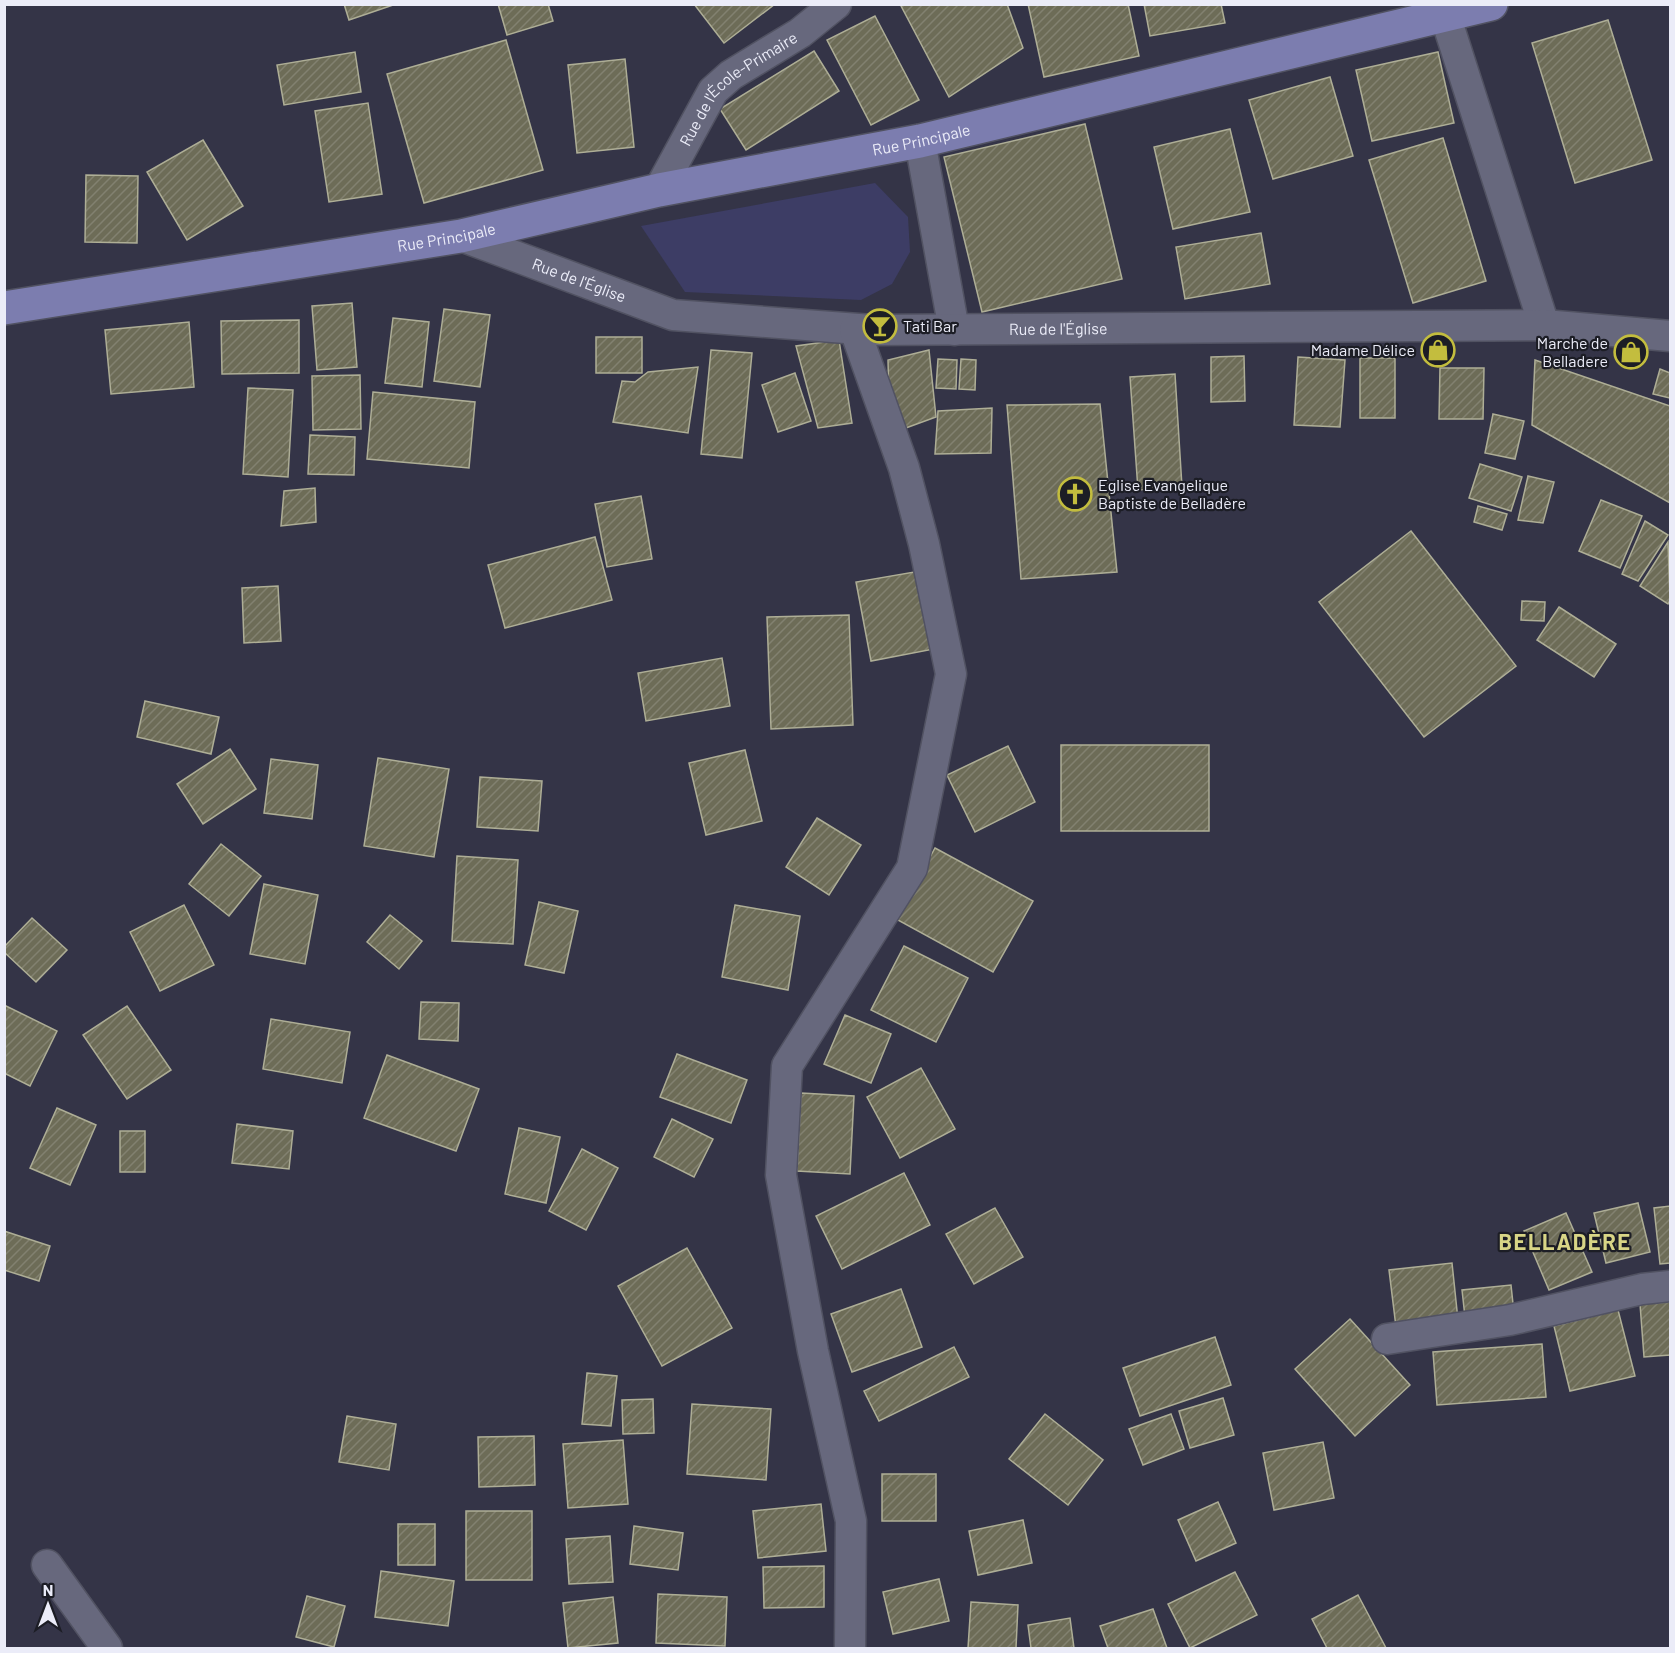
<svg xmlns="http://www.w3.org/2000/svg" width="1675" height="1653" viewBox="0 0 1675 1653" font-family="Barlow,sans-serif">
  <style>
    .green { fill: #3d3d65 }
    .building { fill: url(#building-hatch); stroke: #aeae96; stroke-width: 1.5 }
    .lines { fill: none; stroke-linecap: round; stroke-linejoin: round }
    .street-casing { stroke: #515262; stroke-width: 33 }
    .primary-casing { stroke: #515262; stroke-width: 36 }
    .street { stroke: #67687d; stroke-width: 30 }
    .primary { stroke: #7c7daf; stroke-width: 33 }
    .labels { text-anchor: middle; stroke-width: 4.5; stroke-linejoin: round; paint-order: stroke }
    .street-label { font-size: 16px; fill: #ebecf8; stroke: #1c1d25 }
    .poi-label { font-size: 16px; fill: #ebecf8; stroke: #1c1d25; text-anchor: start }
    .district-label { font-size: 22px; font-weight: bold; letter-spacing: 1.5px; fill: #d8d586; stroke: #1c1d25 }
  </style>
  <defs>
    <pattern id="building-hatch" width="6" height="6" patternUnits="userSpaceOnUse" patternTransform="scale(1.5)"><rect width="6" height="6" fill="#6d6c57"/><path d="M-1 1l2-2M0 6l6-6M5 7l2-2" fill="none" stroke="#828170"/></pattern>
  </defs>
  <rect width="100%" height="100%" fill="#343447"/>
  <path class="green" d="M875 183 908 217 910 252 892 284 861 300 685 292 641 226Z"/>
  <g class="building">
    <path d="M344 4H396L349 20Z"/>
    <path d="M498 4H548L553 21 507 35Z"/>
    <path d="M694 4H775L724 43Z"/>
    <path d="M900 4H1007L1023 48 949 97Z"/>
    <path d="M1028 4H1128L1139 56 1044 77Z"/>
    <path d="M1144 4H1221L1225 23 1150 36Z"/>
    <path d="M875 16 919 100 871 125 827 40Z"/>
    <path d="M1608 20 1652 160 1575 183 1532 43Z"/>
    <path d="M506 40 543 170 424 203 387 74Z"/>
    <path d="M814 51 839 91 746 150 720 109Z"/>
    <path d="M355 52 361 92 284 105 277 65Z"/>
    <path d="M1438 52 1454 123 1372 141 1356 70Z"/>
    <path d="M625 59 634 147 577 153 568 65Z"/>
    <path d="M1330 77 1353 156 1273 179 1249 100Z"/>
    <path d="M368 103 382 194 329 202 315 111Z"/>
    <path d="M1085 124 1122 279 982 312 944 157Z"/>
    <path d="M1230 129 1250 212 1173 229 1154 147Z"/>
    <path d="M1443 138 1486 281 1413 303 1369 160Z"/>
    <path d="M203 140 243 206 187 240 147 172Z"/>
    <path d="M86 175 138 176 137 243 85 242Z"/>
    <path d="M1261 233 1270 284 1185 299 1176 247Z"/>
    <path d="M352 303 357 367 317 370 312 306Z"/>
    <path d="M444 309 490 315 480 387 434 381Z"/>
    <path d="M393 318 429 322 422 387 385 383Z"/>
    <path d="M299 320V373L222 374 221 321Z"/>
    <path d="M189 322 194 387 111 394 105 330Z"/>
    <rect x="596" y="337" width="46" height="36"/>
    <path d="M839 340 852 423 818 428 796 346Z"/>
    <path d="M711 350 752 353 742 458 701 454Z"/>
    <path d="M929 350 936 417 903 429 889 402 888 360Z"/>
    <path d="M1244 356 1245 401 1211 402V357Z"/>
    <path d="M1298 357 1345 360 1340 427 1294 425Z"/>
    <rect x="1360" y="358" width="35" height="60"/>
    <path d="M938 359 957 360 956 389 936 388Z"/>
    <path d="M961 359 976 360 975 390 959 389Z"/>
    <path d="M1535 360 1670 406V503L1532 425Z"/>
    <path d="M698 367 688 433 613 422 622 381 635 382 648 372Z"/>
    <path d="M1440 368H1484L1483 419H1439Z"/>
    <path d="M1660 369 1670 373V398L1653 394Z"/>
    <path d="M795 373 811 421 778 432 762 385Z"/>
    <path d="M1175 374 1182 487 1138 490 1130 377Z"/>
    <path d="M360 375 361 429 313 430 312 376Z"/>
    <path d="M248 388 293 390 288 477 243 474Z"/>
    <path d="M373 392 475 402 469 468 367 459Z"/>
    <path d="M1100 404 1117 572 1021 579 1007 405Z"/>
    <path d="M992 408 991 453 935 454 938 411Z"/>
    <path d="M1493 414 1524 421 1515 459 1485 453Z"/>
    <path d="M310 435 355 437 354 475 308 474Z"/>
    <path d="M1480 464 1522 477 1511 511 1469 498Z"/>
    <path d="M1528 476 1554 482 1543 523 1518 520Z"/>
    <path d="M315 488 316 522 281 526 284 491Z"/>
    <path d="M641 496 652 559 607 567 595 504Z"/>
    <path d="M1601 500 1642 516 1620 568 1579 551Z"/>
    <path d="M1478 506 1507 514 1502 530 1474 522Z"/>
    <path d="M1645 521 1668 535 1638 581 1622 574Z"/>
    <path d="M1411 531 1516 666 1424 737 1319 602Z"/>
    <path d="M595 537 612 600 505 628 488 565Z"/>
    <path d="M1668 542 1670 600 1668 604 1640 586Z"/>
    <path d="M920 571 934 649 871 661 856 582Z"/>
    <path d="M278 586 281 641 244 643 242 588Z"/>
    <path d="M1522 601 1545 602 1544 621 1521 620Z"/>
    <path d="M1559 607 1616 644 1594 677 1537 640Z"/>
    <path d="M849 615 853 725 771 729 767 617Z"/>
    <path d="M722 658 730 706 646 721 638 673Z"/>
    <path d="M145 701 219 717 211 754 137 737Z"/>
    <rect x="1061" y="745" width="148" height="86"/>
    <path d="M1008 746 1035 802 975 832 947 775Z"/>
    <path d="M230 749 256 789 203 824 177 784Z"/>
    <path d="M745 750 762 821 706 835 689 763Z"/>
    <path d="M378 758 449 769 434 857 364 846Z"/>
    <path d="M271 759 318 765 312 819 264 813Z"/>
    <path d="M480 777 542 781 538 831 477 827Z"/>
    <path d="M817 818 861 845 829 895 786 867Z"/>
    <path d="M221 844 261 876 229 916 189 884Z"/>
    <path d="M935 848 1033 901 993 972 896 919Z"/>
    <path d="M457 856 518 860 513 944 452 941Z"/>
    <path d="M264 884 318 895 305 964 250 954Z"/>
    <path d="M539 902 578 911 564 973 525 965Z"/>
    <path d="M184 905 214 965 160 991 130 932Z"/>
    <path d="M735 905 800 916 788 990 722 977Z"/>
    <path d="M390 915 422 941 399 969 367 942Z"/>
    <path d="M32 918 67 950 36 982 4 952V947Z"/>
    <path d="M904 946 968 978 936 1042 871 1010Z"/>
    <path d="M421 1002 459 1003 458 1041 419 1039Z"/>
    <path d="M4 1005 57 1031 30 1086 4 1073Z"/>
    <path d="M127 1006 171 1070 127 1099 83 1035Z"/>
    <path d="M845 1015 891 1034 871 1083 824 1064Z"/>
    <path d="M271 1019 350 1032 342 1083 263 1069Z"/>
    <path d="M677 1054 747 1080 731 1123 660 1097Z"/>
    <path d="M387 1055 479 1089 456 1151 364 1118Z"/>
    <path d="M921 1068 955 1129 900 1158 867 1097Z"/>
    <path d="M801 1093 854 1096 850 1174 797 1171Z"/>
    <path d="M57 1108 96 1125 70 1185 30 1168Z"/>
    <path d="M672 1119 713 1139 694 1177 654 1157Z"/>
    <path d="M237 1124 293 1131 289 1169 232 1163Z"/>
    <path d="M519 1128 560 1137 546 1203 505 1194Z"/>
    <rect x="120" y="1131" width="25" height="41"/>
    <path d="M582 1149 618 1168 586 1230 549 1211Z"/>
    <path d="M904 1173 930 1225 842 1269 816 1216Z"/>
    <path d="M1638 1203 1650 1252 1606 1263 1594 1213Z"/>
    <path d="M1670 1206V1263L1660 1264 1654 1208Z"/>
    <path d="M995 1208 1023 1257 974 1284 946 1234Z"/>
    <path d="M1566 1213 1592 1272 1549 1290 1524 1231Z"/>
    <path d="M4 1231 50 1246 39 1281 4 1270Z"/>
    <path d="M687 1248 732 1328 662 1366 618 1286Z"/>
    <path d="M1452 1263 1458 1320 1396 1327 1389 1270Z"/>
    <path d="M1511 1285 1514 1313 1465 1317 1462 1290Z"/>
    <path d="M901 1289 922 1347 852 1372 831 1314Z"/>
    <path d="M1670 1302V1355L1644 1357 1640 1304Z"/>
    <path d="M1618 1310 1635 1376 1570 1391 1554 1326Z"/>
    <path d="M1350 1319 1410 1385 1355 1436 1295 1369Z"/>
    <path d="M1215 1337 1231 1385 1140 1416 1123 1368Z"/>
    <path d="M1542 1344 1546 1397 1437 1405 1433 1352Z"/>
    <path d="M954 1347 969 1377 879 1421 864 1391Z"/>
    <path d="M587 1373 617 1376 611 1426 582 1424Z"/>
    <path d="M1223 1398 1234 1435 1190 1448 1179 1411Z"/>
    <path d="M653 1399 654 1433 623 1434 622 1400Z"/>
    <path d="M692 1404 771 1409 766 1480 687 1474Z"/>
    <path d="M1045 1414 1103 1460 1068 1505 1009 1459Z"/>
    <path d="M1171 1414 1184 1449 1143 1465 1129 1429Z"/>
    <path d="M347 1416 396 1424 389 1470 339 1462Z"/>
    <path d="M534 1436 535 1485 479 1487 478 1437Z"/>
    <path d="M623 1440 628 1504 568 1508 563 1444Z"/>
    <path d="M1323 1442 1334 1498 1274 1510 1263 1453Z"/>
    <rect x="882" y="1474" width="54" height="47"/>
    <path d="M1218 1502 1236 1543 1196 1561 1178 1520Z"/>
    <path d="M821 1504 826 1551 758 1558 753 1511Z"/>
    <rect x="466" y="1511" width="66" height="69"/>
    <path d="M1023 1520 1032 1563 978 1575 969 1531Z"/>
    <rect x="398" y="1524" width="37" height="41"/>
    <path d="M634 1526 683 1533 678 1570 630 1564Z"/>
    <path d="M610 1536 613 1582 569 1584 566 1539Z"/>
    <path d="M824 1566V1607L764 1608 763 1567Z"/>
    <path d="M381 1571 454 1581 448 1626 375 1617Z"/>
    <path d="M1235 1572 1257 1615 1190 1648 1168 1604Z"/>
    <path d="M939 1579 949 1621 893 1634 883 1592Z"/>
    <path d="M658 1594 727 1597 725 1646 656 1643Z"/>
    <path d="M1358 1595 1386 1648H1327L1312 1619Z"/>
    <path d="M307 1596 345 1606 334 1647 296 1637Z"/>
    <path d="M613 1597 618 1643 568 1648 563 1603Z"/>
    <path d="M971 1602 1018 1605 1016 1648H968Z"/>
    <path d="M1153 1609 1167 1648H1108L1100 1626Z"/>
    <path d="M1070 1618 1074 1648H1031L1028 1625Z"/>
  </g>
  <g class="lines">
    <defs>
      <g id="street">
        <path d="M1445 15 1544 325"/>
        <path d="M920 141 954 330"/>
        <path id="s1" d="M659 190 713 91 731 75 800 33 836 4"/>
        <path id="s2" d="M461 236 673 315 872 330 1544 325 1670 336"/>
        <path d="M1387 1339 1510 1320 1642 1289 1670 1286"/>
        <path d="M47 1565 107 1648"/>
        <path d="M850 1648 851 1521 813 1351 781 1175 787 1066 912 868 951 674 924 544 904 468 855 330"/>
      </g>
      <g id="primary">
        <path id="s3" d="M4 308 461 236 659 190 920 141 1491 4"/>
      </g>
    </defs>
    <use href="#street" class="street-casing"/>
    <use href="#primary" class="primary-casing"/>
    <use href="#street" class="street"/>
    <use href="#primary" class="primary"/>
  </g>
  <defs>
    <symbol id="bar-ring" viewBox="-11 -11 22 22"><circle r="9.5" fill="#1c1d25" stroke="#c3bd3e" stroke-width="1.5"/><path d="M-6-5H6L.8 .8V4.5H3.5V6h-7V4.5H-.8V.8Z" fill="#c3bd3e"/></symbol>
    <symbol id="shop-ring" viewBox="-11 -11 22 22"><circle r="9.5" fill="#1c1d25" stroke="#c3bd3e" stroke-width="1.5"/><path d="M-5-2.5h2.3a2.7 3.5 0 0 1 5.4 0H5L5.5 6h-11ZM-1.5-2.5h3a1.5 2.3 0 0 0-3 0Z" fill="#c3bd3e"/></symbol>
    <symbol id="church-ring" viewBox="-11 -11 22 22"><circle r="9.5" fill="#1c1d25" stroke="#c3bd3e" stroke-width="1.5"/><path d="M-1.2-6h2.4v3.5h3.3v2.4h-3.3V6h-2.4V-.1h-3.3v-2.4h3.3Z" fill="#c3bd3e"/></symbol>
  </defs>
  <g fill-rule="evenodd">
    <use href="#bar-ring" x="861" y="307" width="38" height="38"/>
    <use href="#shop-ring" x="1419" y="331" width="38" height="38"/>
    <use href="#shop-ring" x="1612" y="333" width="38" height="38"/>
    <use href="#church-ring" x="1056" y="475" width="38" height="38"/>
  </g>
  <g class="labels">
    <g class="street-label">
      <text dy="6" stroke="none"><textPath href="#s1" startOffset="132">Rue de l'École-Primaire</textPath></text>
      <text dy="6" stroke="none"><textPath href="#s3" startOffset="933">Rue Principale</textPath></text>
      <text dy="6" stroke="none"><textPath href="#s3" startOffset="448">Rue Principale</textPath></text>
      <text dy="6" stroke="none"><textPath href="#s2" startOffset="126">Rue de l'Église</textPath></text>
      <text dy="6" stroke="none"><textPath href="#s2" startOffset="612">Rue de l'Église</textPath></text>
    </g>
    <g class="poi-label">
      <text x="903" y="332">Tati Bar</text>
      <text x="1608" y="349" text-anchor="end">Marche de<tspan x="1608" dy="18">Belladere</tspan></text>
      <text x="1415" y="356" text-anchor="end">Madame Délice</text>
      <text x="1098" y="491">Eglise Evangelique<tspan x="1098" dy="18">Baptiste de Belladère</tspan></text>
    </g>
    <g class="district-label">
      <text x="1565" y="1250">BELLADÈRE</text>
    </g>
  </g>
  <rect width="1675" height="1653" fill="none" stroke="#ebecf8" stroke-width="12"/>
  <g transform="translate(48 1605)" stroke="#1c1d25" stroke-width="4.5" paint-order="stroke">
  <path d="M0-4.5L10 22L0 15L-10 22Z" fill="#ebecf8"/>
  <text y="-9" font-size="16" font-weight="bold" text-anchor="middle" fill="#ebecf8">N</text>
  </g>
</svg>
